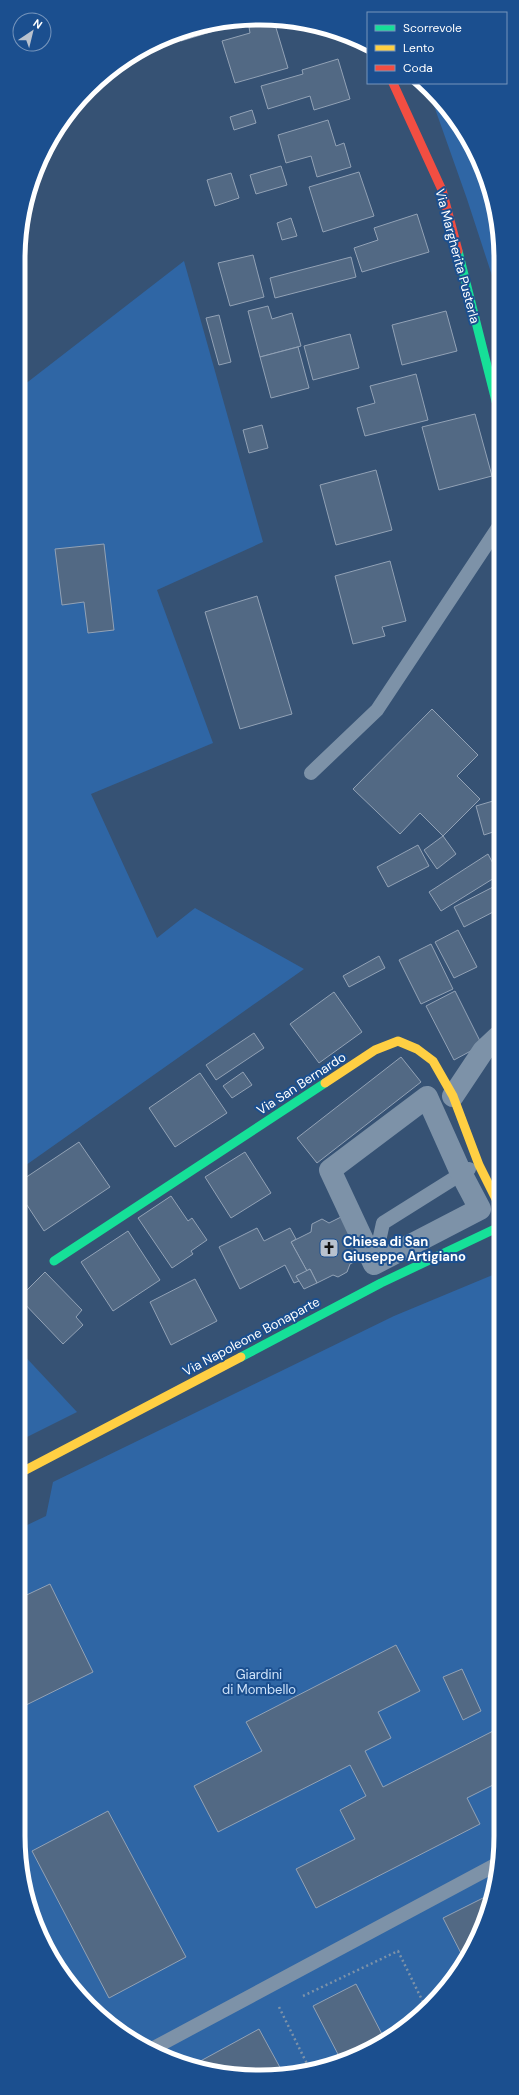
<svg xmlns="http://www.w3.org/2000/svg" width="519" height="2095" viewBox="0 0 519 2095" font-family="'DM Sans',sans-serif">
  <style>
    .green { fill: #2f66a5 }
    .building { fill: #526984; stroke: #92a2b6 }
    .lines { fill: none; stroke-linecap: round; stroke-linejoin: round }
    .path { stroke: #7d92a8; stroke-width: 2.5; stroke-dasharray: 2 3; stroke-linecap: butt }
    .lane { stroke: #7d92a8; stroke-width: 14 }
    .street { stroke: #7d92a8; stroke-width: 22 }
    .fast { stroke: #16e098; stroke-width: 9 }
    .slow { stroke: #ffcf43; stroke-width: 9 }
    .jam { stroke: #f24e42; stroke-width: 9 }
    .labels { text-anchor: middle; stroke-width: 4; stroke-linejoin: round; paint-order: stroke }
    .street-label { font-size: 13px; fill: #fff; stroke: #1b4f8f }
    .poi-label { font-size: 13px; font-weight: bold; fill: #fff; stroke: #1b4f8f; text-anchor: start }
    .park-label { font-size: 13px; fill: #cfe3fa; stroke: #1b4f8f }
    .rim { fill: none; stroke: #fff; stroke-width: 5 }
  </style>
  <rect width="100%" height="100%" fill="#365274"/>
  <g class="green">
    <path d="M427 86 476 153 499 228V297L467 199Z"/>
    <path d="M184 261 263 542 157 590 213 743 91 794 157 938 195 908 304 969 19 1170 20 388Z"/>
    <path d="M495 1274H499V1867L469 1956 407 2027 322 2069 243 2076 153 2052 78 1995 36 1928 18 1835V1527L21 1528 46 1516 53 1482 394 1316Z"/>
    <path d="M19 1350 77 1412 19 1441Z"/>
  </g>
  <g class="building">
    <path d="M274 21 288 68 235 83 222 41 250 33 249 27Z"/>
    <path d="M240 23 181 41 180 35 197 26Z"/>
    <path d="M338 59 350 99 314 110 310 96 268 109 261 86 303 74 302 70Z"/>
    <path d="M252 110 256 123 234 130 230 117Z"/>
    <path d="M328 120 336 146 344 143 351 167 317 177 311 156 286 163 278 135Z"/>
    <path d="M281 166 287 185 256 194 250 175Z"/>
    <path d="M359 172 374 216 323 232 309 187Z"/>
    <path d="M231 173 239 198 215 206 207 180Z"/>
    <path d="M417 214 429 252 362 272 354 248 378 240 374 228Z"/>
    <path d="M291 218 297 236 282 240 277 223Z"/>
    <path d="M253 255 264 297 230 306 218 263Z"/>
    <path d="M351 257 356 277 275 298 270 278Z"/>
    <path d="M268 306 272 319 292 313 301 346 260 357 248 311Z"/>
    <path d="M446 311 457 351 402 365 392 325Z"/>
    <path d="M219 315 231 362 219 365 206 318Z"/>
    <path d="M350 334 359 368 313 380 304 346Z"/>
    <path d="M298 347 309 388 271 398 260 357Z"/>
    <path d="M416 374 428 420 365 436 357 408 375 403 370 386Z"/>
    <path d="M475 414 492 476 439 490 422 427Z"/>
    <path d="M262 425 268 448 249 453 243 430Z"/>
    <path d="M376 470 392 530 336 545 320 485Z"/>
    <path d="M104 544 114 630 88 633 84 602 62 605 55 549Z"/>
    <path d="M390 561 406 621 382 627 385 636 353 644 335 576Z"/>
    <path d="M257 596 292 714 240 729 205 612Z"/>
    <path d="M432 709 478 755 457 776 480 799 443 836 420 813 400 834 353 789Z"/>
    <path d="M493 801 499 830 484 835 476 806Z"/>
    <path d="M443 836 456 854 437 869 424 850Z"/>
    <path d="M418 845 429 866 388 887 377 867Z"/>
    <path d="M488 854 499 875 441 911 429 892Z"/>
    <path d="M495 886 499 893V909L464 927 454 907Z"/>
    <path d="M458 930 477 967 454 978 435 942Z"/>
    <path d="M431 944 453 989 421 1004 399 960Z"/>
    <path d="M379 956 385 968 349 987 343 976Z"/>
    <path d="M455 991 482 1045 454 1060 426 1006Z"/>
    <path d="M334 992 362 1032 319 1063 290 1024Z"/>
    <path d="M254 1033 264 1048 216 1080 206 1065Z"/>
    <path d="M401 1057 421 1082 317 1163 297 1138Z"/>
    <path d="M243 1072 252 1085 232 1098 223 1086Z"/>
    <path d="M200 1073 227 1113 175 1147 149 1108Z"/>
    <path d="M79 1142 110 1187 44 1231 19 1193V1182Z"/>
    <path d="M245 1152 271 1193 231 1218 205 1177Z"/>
    <path d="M171 1196 188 1221 192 1218 207 1240 191 1251 193 1254 172 1268 138 1218Z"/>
    <path d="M347 1214 367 1255 350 1264 347 1272 338 1277 333 1275 317 1283 310 1269 307 1271 291 1242 311 1232 312 1224 322 1219 329 1223Z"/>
    <path d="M257 1228 264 1241 290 1228 296 1239 291 1242 307 1271 296 1276 299 1281 294 1283 285 1265 240 1289 219 1247Z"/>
    <path d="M128 1231 160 1280 113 1311 81 1262Z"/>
    <path d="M310 1269 317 1283 304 1289 296 1276Z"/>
    <path d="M45 1272 82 1310 76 1317 83 1325 63 1344 19 1298Z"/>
    <path d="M195 1279 217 1321 171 1345 150 1302Z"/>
    <path d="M50 1584 93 1672 18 1709V1599Z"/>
    <path d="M396 1645 420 1691 378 1712 391 1738 365 1751 383 1787 499 1728V1782L467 1798 480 1824 316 1908 296 1869 355 1839 340 1810 366 1796 350 1765 218 1832 194 1786 262 1751 246 1722Z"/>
    <path d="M462 1669 481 1711 463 1720 443 1677Z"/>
    <path d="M108 1811 186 1957 109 1998 32 1851Z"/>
    <path d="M489 1895 469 1956 465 1961 443 1918Z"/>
    <path d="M356 1984 384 2038 341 2060 313 2006Z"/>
    <path d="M259 2029 283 2073 243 2076 195 2064Z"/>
  </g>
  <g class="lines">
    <g class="path">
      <path d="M303 1996 398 1951 425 2006"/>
      <path d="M279 2007 310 2070"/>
    </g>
    <g class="lane">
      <path d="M311 773 377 710 499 526"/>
      <path d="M374 1264 383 1223 469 1169"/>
      <path d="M150 2050 499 1863"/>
    </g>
    <g class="street">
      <path d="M453 1096 483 1051 499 1036"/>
      <path d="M427 1097 461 1173 480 1209 374 1264 330 1170Z"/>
    </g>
    <g class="fast">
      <path d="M458 251 499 413"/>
      <path d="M54 1261 325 1083"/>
      <path d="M241 1357 381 1283 499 1227"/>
    </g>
    <g class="slow">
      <path d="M325 1083 375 1050 398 1041 417 1049 433 1061 453 1096 479 1165 499 1205"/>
      <path d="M18 1474 241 1357"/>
    </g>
    <path class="jam" d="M393 83 442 190 458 251"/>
  </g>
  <defs>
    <symbol id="church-square" viewBox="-11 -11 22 22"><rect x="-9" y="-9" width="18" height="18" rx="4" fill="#b9c2ce" stroke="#1b4f8f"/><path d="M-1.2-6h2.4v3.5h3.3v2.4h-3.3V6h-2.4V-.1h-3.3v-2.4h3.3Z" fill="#111"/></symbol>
  </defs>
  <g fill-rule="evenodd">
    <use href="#church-square" x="318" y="1237" width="22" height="22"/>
  </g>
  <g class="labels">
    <g class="street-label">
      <text transform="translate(458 256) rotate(75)" y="5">Via Margherita Pusterla</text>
      <text transform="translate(301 1083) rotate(-33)" y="5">Via San Bernardo</text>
      <text transform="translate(251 1336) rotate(-28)" y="5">Via Napoleone Bonaparte</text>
    </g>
    <g class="poi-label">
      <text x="343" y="1246">Chiesa di San<tspan x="343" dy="15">Giuseppe Artigiano</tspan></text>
    </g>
    <g class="park-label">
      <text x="259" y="1679">Giardini<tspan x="259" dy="15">di Mombello</tspan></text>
    </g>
  </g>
  <path d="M0 0H519V2095H0ZM259 25H260A234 234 0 0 1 494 259V1836A234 234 0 0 1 260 2070H259A234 234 0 0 1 25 1836V259A234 234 0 0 1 259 25Z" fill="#1b4f8f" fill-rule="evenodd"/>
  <path class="rim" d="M259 25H260A234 234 0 0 1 494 259V1836A234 234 0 0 1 260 2070H259A234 234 0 0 1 25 1836V259A234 234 0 0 1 259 25Z"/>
  <rect x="367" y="12" width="140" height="72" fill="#1b4f8f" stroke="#7695bc"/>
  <rect x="375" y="25" width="20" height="6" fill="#16e098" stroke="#7695bc"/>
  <text x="403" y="32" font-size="12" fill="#ffffff">Scorrevole</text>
  <rect x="375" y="45" width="20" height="6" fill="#ffcf43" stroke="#7695bc"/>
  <text x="403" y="52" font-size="12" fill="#ffffff">Lento</text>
  <rect x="375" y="65" width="20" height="6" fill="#f24e42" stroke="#7695bc"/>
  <text x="403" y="72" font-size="12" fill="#ffffff">Coda</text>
  <g transform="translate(32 32) rotate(35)"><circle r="19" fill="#1b4f8f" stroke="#7695bc"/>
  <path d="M0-3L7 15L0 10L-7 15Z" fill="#b9c2ce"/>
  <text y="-6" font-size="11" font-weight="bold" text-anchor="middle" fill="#ffffff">N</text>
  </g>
</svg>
